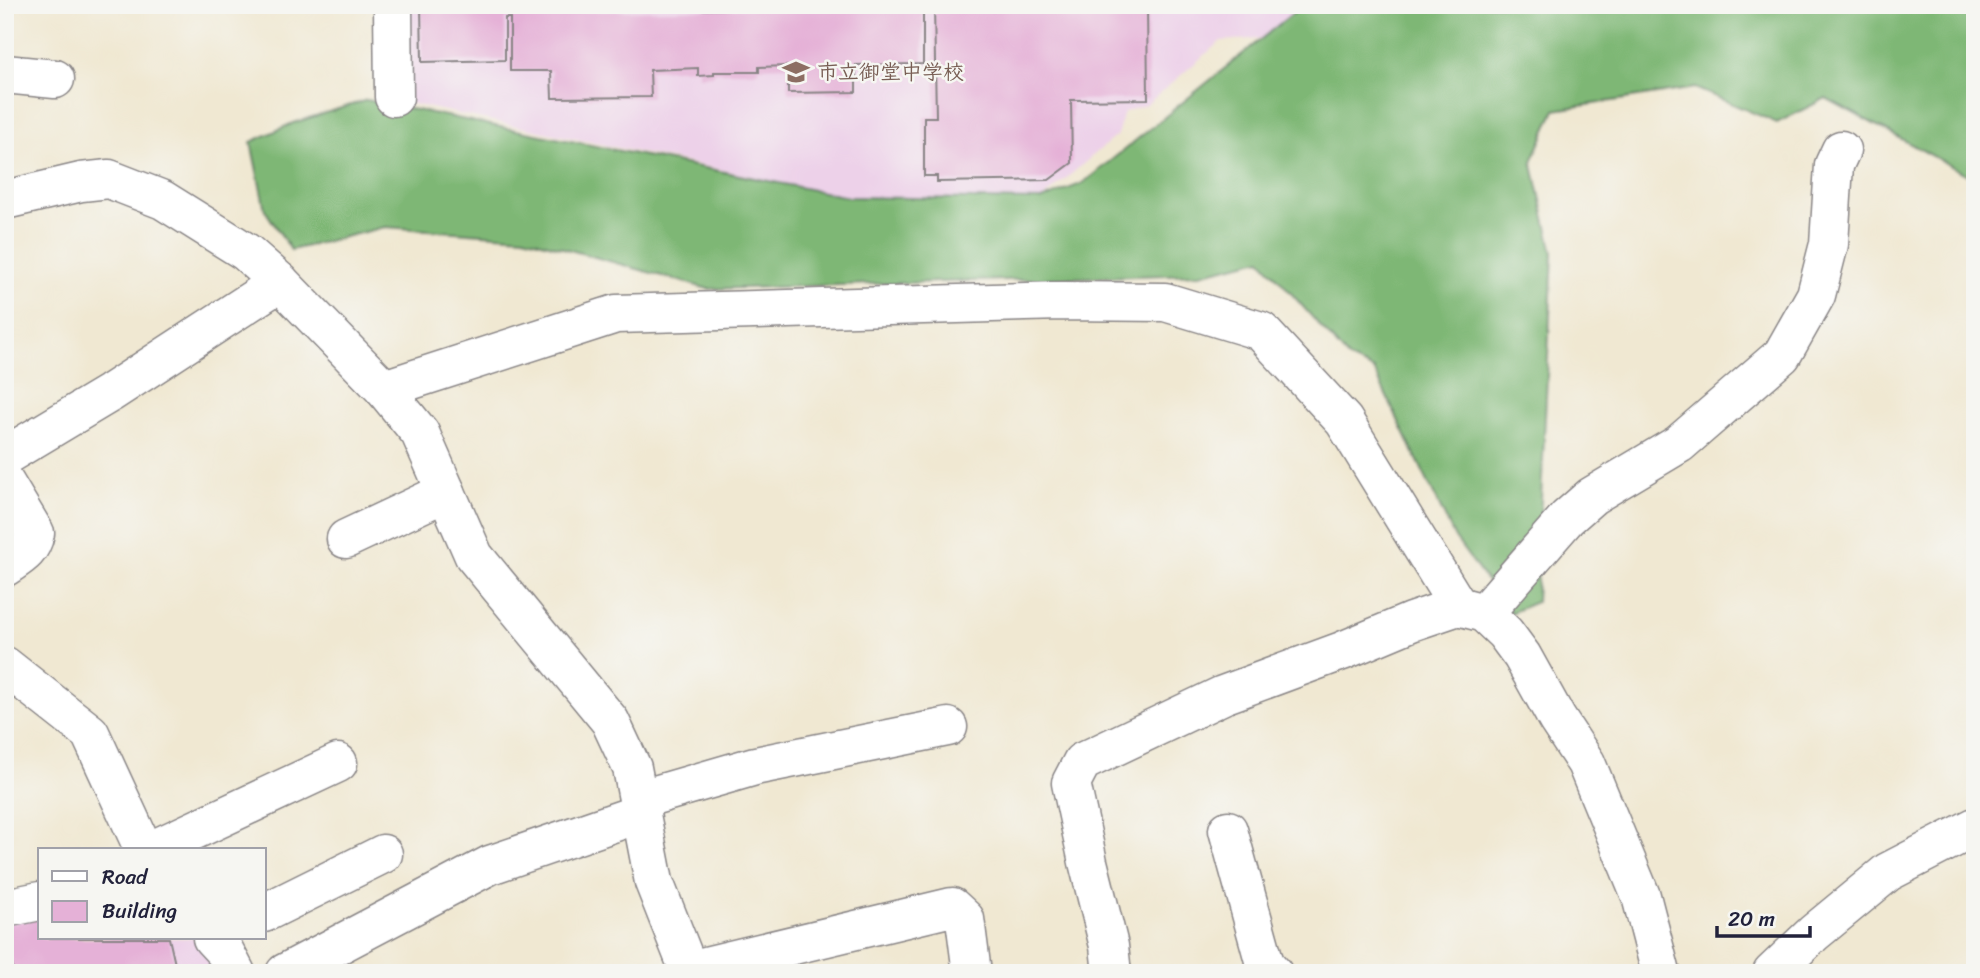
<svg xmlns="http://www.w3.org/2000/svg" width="1980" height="978" viewBox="0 0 1980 978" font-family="Sriracha,'Klee One',sans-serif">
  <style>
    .built { fill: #edd1e9 }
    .forest { fill: #7eb774; stroke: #506c58; stroke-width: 2 }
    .building { fill: #e5b1d7 }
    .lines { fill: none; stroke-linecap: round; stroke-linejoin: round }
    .minor-casing { stroke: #898586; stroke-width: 41 }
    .minor { stroke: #fff; stroke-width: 38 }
    .labels { text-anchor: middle; stroke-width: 5; stroke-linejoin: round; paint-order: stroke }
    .education-label { font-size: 21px; font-weight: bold; fill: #785e54; stroke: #f6f6f2; text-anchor: start }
  </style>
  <rect width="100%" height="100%" fill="#f6f6f2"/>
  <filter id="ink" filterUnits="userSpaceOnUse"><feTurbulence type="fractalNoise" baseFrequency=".0143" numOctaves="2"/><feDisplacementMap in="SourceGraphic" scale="14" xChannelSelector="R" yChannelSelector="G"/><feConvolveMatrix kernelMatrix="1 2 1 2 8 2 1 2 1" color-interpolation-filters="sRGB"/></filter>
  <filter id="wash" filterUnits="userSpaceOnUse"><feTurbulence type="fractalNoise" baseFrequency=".00686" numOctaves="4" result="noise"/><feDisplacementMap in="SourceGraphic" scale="28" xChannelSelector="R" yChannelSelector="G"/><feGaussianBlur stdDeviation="1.57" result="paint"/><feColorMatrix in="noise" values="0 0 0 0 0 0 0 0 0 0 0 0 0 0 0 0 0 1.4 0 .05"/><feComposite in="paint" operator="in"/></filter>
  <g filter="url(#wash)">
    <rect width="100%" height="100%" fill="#f0e8d2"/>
    <g class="built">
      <path d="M406 5H1307L1266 38 1221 41 1146 105 1124 112 1117 135 1041 200H862L408 103Z"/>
      <path d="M40 915V938H202L226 973H5V922Z"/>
    </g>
    <path class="forest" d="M1303 5H1975V179L1826 98 1777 123 1695 88 1555 110 1532 161 1553 253 1536 602 1510 613 1455 538 1374 370 1349 359 1261 259 1200 274 708 289 524 237 385 227 291 250 265 210 251 142 293 123 367 100 848 197 1041 200 1083 183Z"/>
    <g id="blocks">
      <g class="building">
        <path d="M421 5H564V12L782 8V5H923V64L856 65V92L788 93V66L759 67V72H714V75L698 76V68L650 70 651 97 552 98 551 71H510V18H505V60L422 62Z"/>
        <path d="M934 5H1147L1148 99 1071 100 1072 163 1049 180 937 182V176H924V117H936Z"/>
        <path d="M40 918V938H169L177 973H5V971L13 969 5 925Z"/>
      </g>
    </g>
  </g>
  <g filter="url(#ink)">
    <use href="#blocks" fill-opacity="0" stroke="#898586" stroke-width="2"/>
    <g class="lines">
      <defs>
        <g id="minor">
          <path d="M393 5 394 97"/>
          <path d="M5 74 55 79"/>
          <path d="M5 200 81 182 109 179 163 200 246 252 280 282 384 389 420 433 474 556 610 721 632 768 654 882 690 973"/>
          <path d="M384 389 616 314 1062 301 1165 302 1261 331 1344 421 1458 606"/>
          <path d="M5 456 110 393 280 282"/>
          <path d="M5 483 35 533C31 552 21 556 5 567"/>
          <path d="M346 539 446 492"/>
          <path d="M1484 613 1567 518 1592 496 1679 444 1782 355 1816 295 1829 244 1834 165 1841 150"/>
          <path d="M5 666 90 733 144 850"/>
          <path d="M638 800 755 766 948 727"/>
          <path d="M1228 830 1265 964 1273 973"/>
          <path d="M152 850 338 763"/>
          <path d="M5 908 40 901"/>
          <path d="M264 913 383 854"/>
          <path d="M212 938 225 952 236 973"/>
          <path d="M689 970 952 907 965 919 972 973"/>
          <path d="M285 973 490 865 641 813"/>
          <path d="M1112 973 1109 946 1088 862 1071 783 1082 762 1223 695 1342 651 1411 622 1458 606 1484 613 1505 633 1522 656 1557 719 1586 763 1641 896 1661 973"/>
          <path d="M1772 973 1814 933 1888 872 1975 827"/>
        </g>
      </defs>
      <use href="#minor" class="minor-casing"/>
      <use href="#minor" class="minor"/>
    </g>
  </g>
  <defs>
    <symbol id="school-bare" viewBox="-9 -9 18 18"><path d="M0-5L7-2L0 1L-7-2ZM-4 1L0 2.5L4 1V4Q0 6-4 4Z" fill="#8d6e63" stroke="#f6f6f2" stroke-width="2.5" paint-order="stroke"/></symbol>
  </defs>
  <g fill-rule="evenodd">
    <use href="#school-bare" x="777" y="53" width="38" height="38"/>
  </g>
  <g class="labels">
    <g class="education-label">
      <text x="817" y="79">市立御堂中学校</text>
    </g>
  </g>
  <rect width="1980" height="978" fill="none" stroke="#f6f6f2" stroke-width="28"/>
  <rect x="38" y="848" width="228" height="91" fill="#f6f6f2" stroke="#a1a1a9" stroke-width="2"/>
  <rect x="52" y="871" width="35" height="10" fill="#ffffff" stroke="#a1a1a9" stroke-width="2"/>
  <text x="102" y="884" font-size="21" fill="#22223b">Road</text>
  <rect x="52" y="901" width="35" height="21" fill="#e5b1d7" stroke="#a1a1a9" stroke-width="2"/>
  <text x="102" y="918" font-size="21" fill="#22223b">Building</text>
  <path d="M1717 926v10h93v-10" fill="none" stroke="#22223b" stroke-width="3.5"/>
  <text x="1728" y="926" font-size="21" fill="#22223b" stroke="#f6f6f2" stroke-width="5" paint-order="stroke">20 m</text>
</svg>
